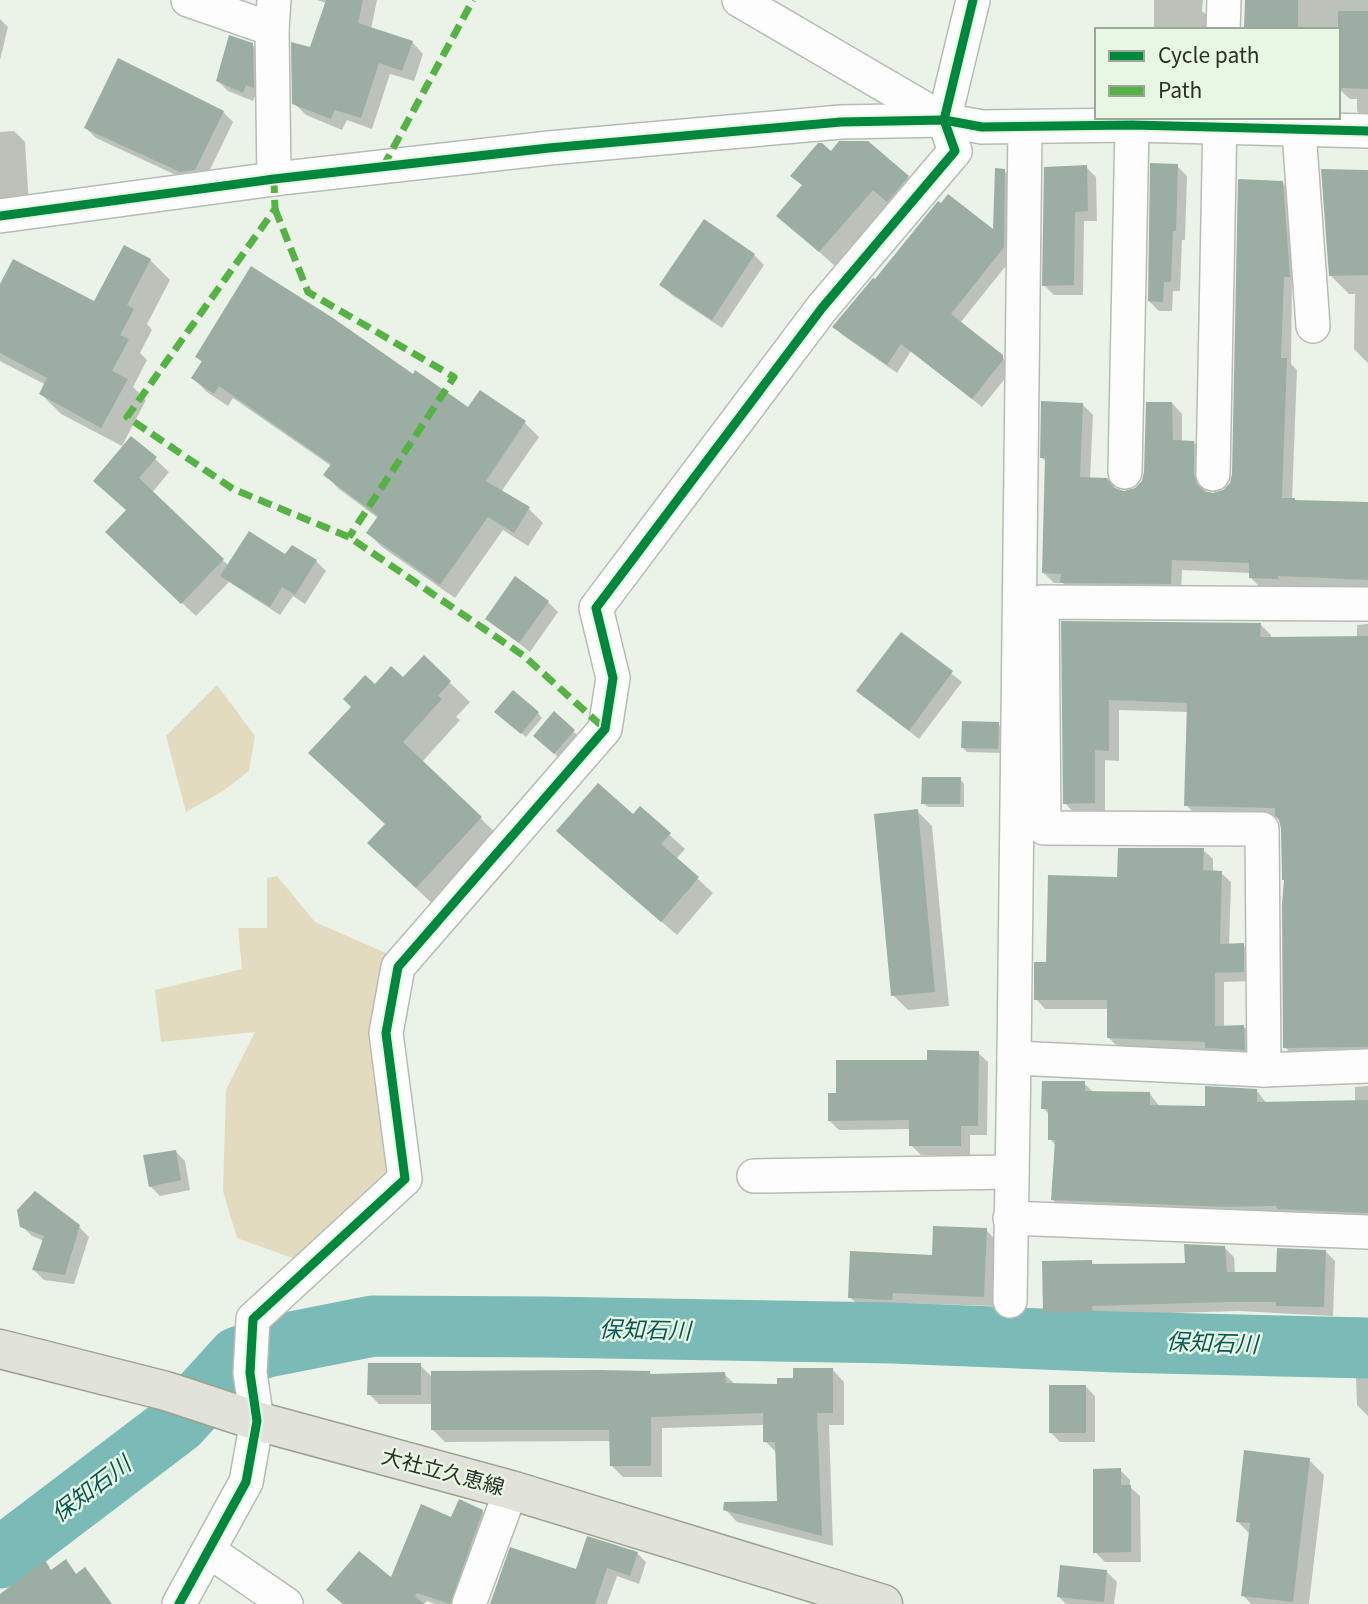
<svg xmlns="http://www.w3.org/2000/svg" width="1368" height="1604" viewBox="0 0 1368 1604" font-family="Georgia,'Noto Sans JP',serif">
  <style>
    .green { fill: #e2dbbf }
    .shadow { fill: #0003 }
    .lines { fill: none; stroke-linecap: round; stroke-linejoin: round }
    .river { stroke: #7bbbb7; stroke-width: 61 }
    .building { fill: #9caea3 }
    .minor-casing { stroke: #b6bcb4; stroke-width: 36 }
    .major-casing { stroke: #9da28f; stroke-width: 41 }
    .minor { stroke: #fcfdfc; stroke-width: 33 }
    .major { stroke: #e1e2da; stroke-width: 38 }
    .quiet { stroke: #56b245; stroke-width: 7; stroke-dasharray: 14 7; stroke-linecap: butt }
    .cycleway-casing { stroke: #e8f7e4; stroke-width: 13 }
    .cycleway { stroke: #00873e; stroke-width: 9 }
    .labels { text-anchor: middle; stroke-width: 5; stroke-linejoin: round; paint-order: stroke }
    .street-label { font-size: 21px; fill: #2a2f28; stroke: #e8f7e4 }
    .water-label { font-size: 23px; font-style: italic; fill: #085857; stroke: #e8f7e4 }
  </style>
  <rect width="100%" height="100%" fill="#ebf3e8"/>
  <g class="green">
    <path d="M217 685 255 736 249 771 223 791 186 812 166 736Z"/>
    <path d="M277 876 315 922 386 953 373 1039 392 1152 388 1174 295 1259 237 1238 223 1191 226 1090 255 1032 161 1042 155 990 242 969 238 928H267V878Z"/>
  </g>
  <g class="shadow">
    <path d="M317 0H377L371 29 412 42 423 54 414 81 390 74 372 129 347 120 342 130 306 115 294 103 326 3Z"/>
    <path d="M1154 0H1203L1202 11 1215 22V30H1154Z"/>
    <path d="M1246 0H1368V122L1357 111V99H1350L1338 88V30H1244Z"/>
    <path d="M0 19 8 27 0 60Z"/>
    <path d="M252 44 262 55 263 97 256 94 253 101 228 91 218 81Z"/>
    <path d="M223 112 233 122 205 180 191 182 96 138 86 128Z"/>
    <path d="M14 131 25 142 29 205H0V132Z"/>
    <path d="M831 154 908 177 923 192 903 215 889 203 835 266 779 216Z"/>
    <path d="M1177 166 1187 176 1185 240H1182L1180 291H1173L1172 311H1159L1149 301Z"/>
    <path d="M1086 167 1096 177 1097 221H1084L1083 295H1054L1044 285Z"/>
    <path d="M1004 171 1014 180 1013 257 960 323 1012 366V370L982 407 911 351 897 373 844 336 834 327 876 282 994 233Z"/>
    <path d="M1368 171V363L1354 349 1355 294H1349L1330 275Z"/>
    <path d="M1283 183 1293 194 1291 364 1297 370 1292 500 1297 502 1368 504V595L1362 589 1288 586 1287 589 1261 588 1250 577 1251 573 1182 570 1181 593H1073L1063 583H1054L1044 573 1047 462 1042 458 1082 404 1093 415 1090 479 1124 493 1136 490 1143 482 1172 403 1182 414V442H1194L1204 453V485L1206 493 1212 495 1222 493 1231 485Z"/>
    <path d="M754 255 764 265 722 328 672 295 662 285Z"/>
    <path d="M150 260 170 280 147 324 152 330 140 353 147 360 133 387 146 400 122 446 61 414 41 394 46 385 0 361V288L95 304Z"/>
    <path d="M197 357 413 376 469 410 525 423 539 437 501 492 529 509 543 523 528 546 503 530 455 598 382 547 368 533 378 518 339 489 325 475 331 466 233 398 228 406 207 392 193 378 203 363Z"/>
    <path d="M155 459 169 472 152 493 229 566 286 557 316 561 326 571 305 604 293 596 280 615 229 582 196 616 122 546 128 511 95 481Z"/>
    <path d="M548 602 558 612 530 652 487 618Z"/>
    <path d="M1063 623 1260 624 1271 635V639L1357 638V625L1368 624V1057L1295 1058 1285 1047 1286 882 1283 829 1279 817 1197 816 1186 805 1188 712 1119 710V761L1105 760V813L1075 814 1065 803Z"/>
    <path d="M901 634 962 682 919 739 859 691Z"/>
    <path d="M424 658 470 702 456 717 460 720 422 762 501 838 436 907 389 863 375 686 403 680Z"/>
    <path d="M538 713 542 718 526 737 501 716Z"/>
    <path d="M554 714 578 736 559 758 535 735Z"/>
    <path d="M998 724 1003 729 1002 753 967 752 963 748Z"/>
    <path d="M960 779 964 784V807H928L923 803Z"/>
    <path d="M640 808 685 849 676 859 713 893 677 935 573 846 633 816Z"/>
    <path d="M917 811 932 826 949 1006 908 1010 893 995Z"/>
    <path d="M1203 850 1213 859V872L1221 873 1231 882 1229 946 1243 945 1253 955V981L1224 982V1028L1244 1027 1253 1037 1254 1059 1217 1057 1210 1050 1118 1047 1108 1037 1109 1009H1045L1036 999 1048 963 1119 878Z"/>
    <path d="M978 1053 988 1062 987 1135H970V1155H921L911 1145V1129L839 1130 829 1120 838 1095 929 1061Z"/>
    <path d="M1084 1083 1094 1093 1150 1094 1160 1107 1207 1108 1257 1091 1267 1104 1355 1102V1087L1368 1086V1222L1063 1210 1053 1200 1056 1146 1050 1139V1115L1043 1108Z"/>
    <path d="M175 1151 185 1161 190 1190 160 1196 150 1186Z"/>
    <path d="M22 1226 79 1227 89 1237 74 1284 44 1280 34 1270 44 1241 32 1236Z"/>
    <path d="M986 1230 996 1240 994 1306 902 1303V1309L860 1307 850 1297Z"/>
    <path d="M1224 1247 1234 1257 1235 1274H1278L1325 1251 1335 1261 1333 1316 1239 1311 1101 1315V1321L1054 1322 1044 1312 1091 1262 1095 1266 1186 1265Z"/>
    <path d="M420 1365 433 1378 650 1373 653 1376 724 1374 736 1385 779 1386 794 1379 832 1369 844 1382V1425H829L833 1546 737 1522 725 1509 779 1503 777 1453 765 1441V1425L662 1428V1477H623L611 1465V1441L445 1442 433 1430V1404H379L369 1394Z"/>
    <path d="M1368 1376V1416L1357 1405 1356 1377Z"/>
    <path d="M1085 1386 1095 1396V1442H1060L1050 1432Z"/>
    <path d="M1309 1460 1324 1475 1309 1604H1251L1243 1595 1250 1534 1238 1522Z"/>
    <path d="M1120 1470 1130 1480V1487L1140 1496 1141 1562H1105L1095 1552Z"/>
    <path d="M482 1511 491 1520 462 1604H435L427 1601 424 1604H344L392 1580 452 1519Z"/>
    <path d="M637 1553 646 1562 639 1584 617 1576 607 1604H491L577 1572Z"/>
    <path d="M1107 1572 1117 1582 1114 1604H1066L1058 1596Z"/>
  </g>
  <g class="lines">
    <path class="river" d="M0 1558 178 1423 238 1357 267 1347 373 1326 545 1327 893 1333 1117 1342 1368 1348"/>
  </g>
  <g class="building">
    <path d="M326 0H363L358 23 413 41 402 71 379 63 361 118 335 110 331 119 292 104 291 42 310 47Z"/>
    <path d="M1245 0H1298V30H1244Z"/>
    <path d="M1338 11H1368V89L1338 88Z"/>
    <path d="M229 35 253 43 254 88 246 85 243 93 216 81Z"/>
    <path d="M118 58 224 111 195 170 180 172 84 128Z"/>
    <path d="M839 141H868L909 176 887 202 873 190 819 252 776 216 802 185 790 176 818 143H822L831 151Z"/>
    <path d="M1150 163 1178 164 1176 231H1173L1171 282H1164L1163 302 1148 301Z"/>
    <path d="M1087 165 1088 211 1075 212 1074 285 1042 286 1044 167Z"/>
    <path d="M995 168 1005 169 1004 247 951 314 1003 355V360L972 399 901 344 887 365 832 327 873 278 875 279 938 201 941 203 948 194 993 229Z"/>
    <path d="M1321 169 1368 170V275L1329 276Z"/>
    <path d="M1238 179 1283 181 1290 277H1284L1281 358H1287L1282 498H1295V500L1368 502V580L1278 576V579L1249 578V563L1172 560 1171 584 1060 583 1061 574 1042 573 1045 458H1040L1041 401 1083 403 1080 477 1107 478 1115 488 1124 491 1135 488 1142 481 1144 472 1146 402H1172L1173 440 1194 441V474L1197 484 1204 491 1213 493 1223 490 1230 483 1232 474Z"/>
    <path d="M704 219 755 254 712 320 659 285Z"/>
    <path d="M124 245 151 259 127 305 134 309 120 335 129 339 112 371 128 379 101 428 39 394 47 378 0 353V284L13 259 94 301Z"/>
    <path d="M251 266 333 318 413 374 415 370 468 407 480 390 526 421 486 481 530 507 514 533 488 517 440 585 366 533 378 516 323 475 331 464 219 386 214 394 191 378 202 361 195 357Z"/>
    <path d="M131 436 157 457 139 478 224 559 181 604 105 532 126 510 93 481Z"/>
    <path d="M249 531 285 554 292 545 317 560 295 595 282 587 270 607 220 576Z"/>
    <path d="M515 576 549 601 519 643 485 619Z"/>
    <path d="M1061 621 1261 623 1260 637 1368 636V1047L1283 1048 1282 904 1284 880H1282L1281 829 1279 820 1275 816V808L1184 806 1187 703 1109 700V751L1095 750V803L1063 804Z"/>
    <path d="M901 632 953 671 909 731 856 691Z"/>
    <path d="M424 655 451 681 438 696 442 699 403 742 482 817 416 888 367 843 385 824 308 753 351 707 343 699 365 675 375 684 391 666 403 677Z"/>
    <path d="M513 690 539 712 521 734 494 712Z"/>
    <path d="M554 711 575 730 554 754 533 736Z"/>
    <path d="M962 721 999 722 998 749 961 748Z"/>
    <path d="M922 777H961L960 804H921Z"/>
    <path d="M598 783 633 814 640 806 671 833 661 844 699 877 661 922 556 831Z"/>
    <path d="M918 809 935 992 891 996 874 814Z"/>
    <path d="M1118 848H1204L1203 870 1222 871 1220 944 1244 943V972L1215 973V1026L1244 1025 1245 1050 1205 1048V1042L1107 1038V1000H1034V962H1046L1048 875 1117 877Z"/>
    <path d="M927 1050 979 1051 978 1126H961V1146H909V1120L828 1121V1093H836V1060H927Z"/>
    <path d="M1042 1081H1085V1091L1150 1092V1105L1205 1106V1086L1257 1089V1102L1368 1100V1213L1277 1209 1276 1206 1226 1207 1051 1200 1055 1140H1048V1109H1041Z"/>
    <path d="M176 1150 181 1180 149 1187 143 1155Z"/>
    <path d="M35 1191 80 1225 65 1275 32 1270 44 1236 20 1227 17 1210Z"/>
    <path d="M933 1226 987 1228 984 1297 893 1293 892 1300 848 1298 850 1251 932 1255Z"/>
    <path d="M1184 1244 1225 1246 1227 1272H1276L1277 1248 1326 1250 1324 1307 1276 1306V1302H1228L1092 1306 1093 1312 1043 1313 1042 1261 1092 1260V1264L1185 1263Z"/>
    <path d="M368 1363H421V1395H367Z"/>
    <path d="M793 1368H833V1413H817L822 1536 723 1510 724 1502 777 1501 775 1442H763V1413L651 1417V1466H610L609 1430H431V1371L600 1370 650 1371V1374L725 1372 726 1383 777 1384V1378H793Z"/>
    <rect x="1049" y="1385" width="37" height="48"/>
    <path d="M1244 1450 1310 1458 1293 1602 1241 1596 1250 1523 1236 1522Z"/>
    <path d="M1121 1468V1485H1131V1552L1093 1553V1469Z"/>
    <path d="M459 1499 483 1510 450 1604 417 1593 415 1596 424 1604H343L326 1590 359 1551 391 1577 421 1504 451 1517Z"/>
    <path d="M587 1536 638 1552 630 1576 607 1568 595 1604H490L510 1547 576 1569Z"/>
    <path d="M66 1559 76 1574 85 1567 112 1604H0V1594L45 1560 51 1570Z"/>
    <path d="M1060 1565 1107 1570 1104 1602 1057 1597Z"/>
  </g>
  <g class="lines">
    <defs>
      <g id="minor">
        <path d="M188 0 272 29"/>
        <path d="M274 0 272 29 274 179"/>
        <path d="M739 0 944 120"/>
        <path d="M1223 30 1224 0"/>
        <path d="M1299 131 1313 326"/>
        <path d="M0 216 274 179 549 148 841 122 944 120 982 127 1132 125 1368 131"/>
        <path d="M1125 472 1132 125"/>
        <path d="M1213 474 1220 117"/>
        <path d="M1014 1058 1025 127"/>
        <path d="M1264 1070 1262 829 1044 828 1042 602 1368 604"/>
        <path d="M754 1176 1012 1172"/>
        <path d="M1010 1218 1368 1232"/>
        <path d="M1010 1301 1014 1058 1264 1070 1368 1066"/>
        <path d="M209 1551 286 1604"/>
        <path d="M179 1604 246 1482 257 1421 250 1373 253 1319 405 1179 386 1033 398 967 605 729 613 678 596 608 822 308 955 151 944 120 973 0"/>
        <path d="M469 1604 511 1490"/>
      </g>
      <path id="major" d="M0 1349 166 1391 257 1421 511 1490 883 1604"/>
    </defs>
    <use href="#minor" class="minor-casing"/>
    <use href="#major" class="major-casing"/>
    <use href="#minor" class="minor"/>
    <use href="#major" class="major"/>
    <g class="quiet">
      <path d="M383 167 473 0"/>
      <path d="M274 179 275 209 127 417 233 489 349 537 524 656 605 729"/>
      <path d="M275 209 308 292 454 377 349 537"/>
    </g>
    <defs>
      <g id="cycleway">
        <path d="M0 216 274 179 549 148 841 122 944 120 982 127 1132 125 1368 131"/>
        <path d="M179 1604 246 1482 257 1421 250 1373 253 1319 405 1179 386 1033 398 967 605 729 613 678 596 608 822 308 955 151 944 120 973 0"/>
      </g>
    </defs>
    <use href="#cycleway" class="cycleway-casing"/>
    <use href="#cycleway" class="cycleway"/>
  </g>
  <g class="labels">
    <g class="street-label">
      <text transform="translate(443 1472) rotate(15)" y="7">大社立久恵線</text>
    </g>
    <g class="water-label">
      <text transform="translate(645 1330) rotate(1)" y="8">保知石川</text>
      <text transform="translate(1212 1343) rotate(2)" y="8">保知石川</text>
      <text transform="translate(91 1489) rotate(-37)" y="8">保知石川</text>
    </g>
  </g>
  <rect x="1095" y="28" width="245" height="91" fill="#e8f7e4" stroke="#9ca799" stroke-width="2"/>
  <rect x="1109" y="51" width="35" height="10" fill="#00873e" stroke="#9ca799" stroke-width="2"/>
  <text x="1158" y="63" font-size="21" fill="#2a2f28">Cycle path</text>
  <rect x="1109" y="86" width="35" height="10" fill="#56b245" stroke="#9ca799" stroke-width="2"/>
  <text x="1158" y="98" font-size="21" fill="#2a2f28">Path</text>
</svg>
